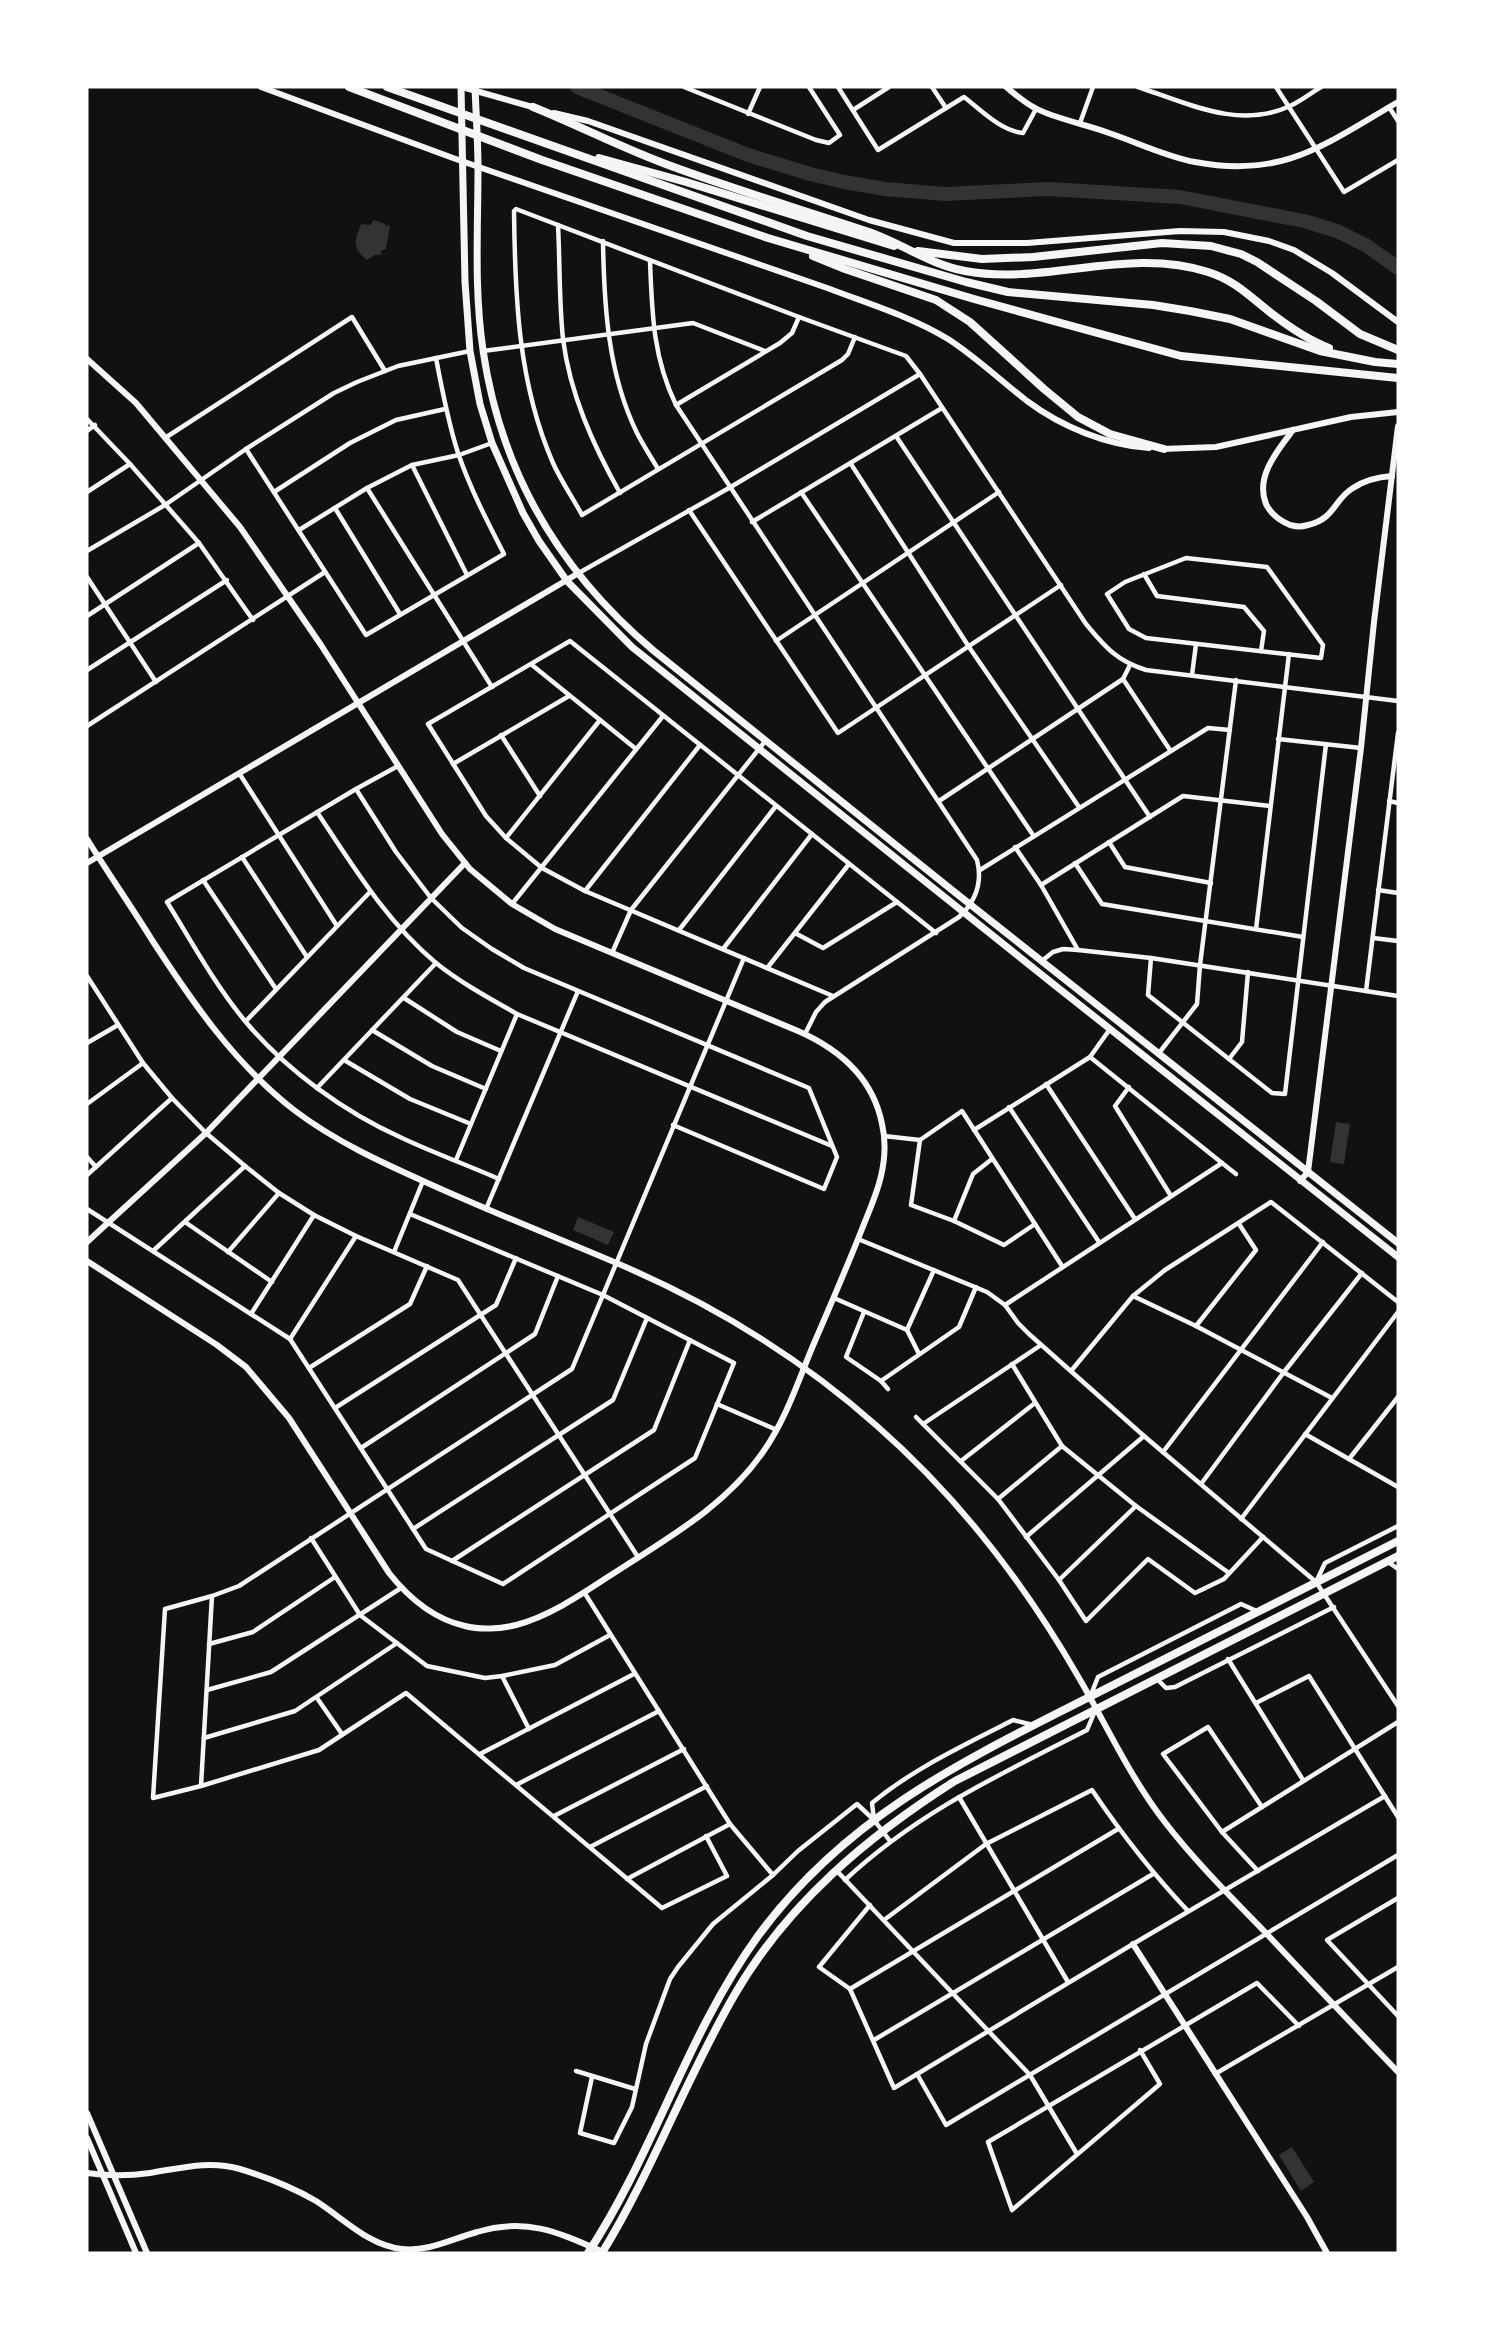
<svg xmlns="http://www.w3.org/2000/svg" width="1485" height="2340" viewBox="0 0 1485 2340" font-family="'Sofia Sans Condensed',sans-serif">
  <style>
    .water { fill: #333 }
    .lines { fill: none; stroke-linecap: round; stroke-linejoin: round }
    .river { stroke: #333; stroke-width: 14 }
    .minor { stroke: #f5f5f5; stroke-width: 4.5 }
    .tertiary { stroke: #f5f5f5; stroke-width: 6 }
    .secondary { stroke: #f5f5f5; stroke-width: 7 }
    .trunk { stroke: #f5f5f5; stroke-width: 8 }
    .motorway { stroke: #f5f5f5; stroke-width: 8 }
  </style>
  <rect width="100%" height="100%" fill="#111"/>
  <g class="water">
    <path d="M374 220 385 224 386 226 390 225 386 249 381 251V255H375L367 260C351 247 355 241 361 224L370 225Z"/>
    <path d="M1336 1122 1350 1124 1344 1164 1330 1162Z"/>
    <path d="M578 1217 614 1232 608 1245 573 1230Z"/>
    <path d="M1292 2147 1314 2182 1301 2191 1279 2155Z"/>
  </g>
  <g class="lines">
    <path class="river" d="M577 87 748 155 810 174 844 182 885 189 945 194 1049 189 1180 197 1304 221 1337 231 1367 246 1398 268"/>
    <g class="minor">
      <path d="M684 87 816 140 829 143 840 135 809 87"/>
      <path d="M838 87 878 150 964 97C981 110 1001 131 1023 133L1036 109"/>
      <path d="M932 87 946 108"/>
      <path d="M1138 87C1187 103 1239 130 1290 106 1301 101 1311 93 1321 87"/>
      <path d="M1276 87 1344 192 1398 160"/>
      <path d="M1389 107 1398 121"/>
      <path d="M853 110 889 87"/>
      <path d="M748 114 760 87"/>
      <path d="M1080 123 1093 87"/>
      <path d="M558 225C560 263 559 301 563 339 570 394 593 445 620 493"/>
      <path d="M603 241C604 306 608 374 637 433 643 445 651 457 658 469"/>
      <path d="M650 261C652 313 653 358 676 405L977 860C983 883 976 901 959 917L825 1002 816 1012 805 1034"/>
      <path d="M855 337 848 354 842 360 582 515C573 498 561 481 553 463 518 383 515 297 514 211L516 209 799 317 906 356 920 374"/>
      <path d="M483 351 693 323 765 351"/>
      <path d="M676 405 780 343 792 333 799 317"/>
      <path d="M87 419 130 464 199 543 253 620"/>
      <path d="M87 431 95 425"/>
      <path d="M896 436 1150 817"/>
      <path d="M165 438 352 317 385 371"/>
      <path d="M246 449 366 635 504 554C487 521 470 488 458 453 448 422 442 390 436 358"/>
      <path d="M851 464 969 647 1079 807"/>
      <path d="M412 465 467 575"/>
      <path d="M367 488 492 687"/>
      <path d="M87 492 130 464"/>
      <path d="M274 492 350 443 396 420 445 409"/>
      <path d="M801 492 1033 835"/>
      <path d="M335 508 400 614"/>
      <path d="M689 510 838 733 1061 585"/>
      <path d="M752 522 942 408"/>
      <path d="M299 530 367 488 412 465 459 455 492 443"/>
      <path d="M87 551 165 505 246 449 334 393 357 382 398 366 470 351"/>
      <path d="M1186 558 1267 567 1323 645 1321 658 1146 638 1129 629 1107 594 1125 582Z"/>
      <path d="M577 574 729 488 920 374 1086 624C1105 647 1117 661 1146 670L1398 701"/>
      <path d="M1144 574 1157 596 1244 607 1264 631 1261 651"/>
      <path d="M87 577 156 682"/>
      <path d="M87 616 199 543"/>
      <path d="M776 641 999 492"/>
      <path d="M532 665 636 749"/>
      <path d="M1130 665 1123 679 1170 750"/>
      <path d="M87 670 227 580"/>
      <path d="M1192 675 1196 644"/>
      <path d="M87 726 325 572"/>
      <path d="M501 735 540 796"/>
      <path d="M1278 739 1361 748"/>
      <path d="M453 764 569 696"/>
      <path d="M398 766 356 789 167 902C192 942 215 985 245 1021 286 1070 344 1112 402 1138 434 1153 467 1165 499 1179"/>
      <path d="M239 773 337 926"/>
      <path d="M356 789 396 852 431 898 462 928 492 949 524 968 809 1088 837 1157 824 1189 673 1125"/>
      <path d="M939 801 1123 679"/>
      <path d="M1389 801 1398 803"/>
      <path d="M317 812C353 866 386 921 436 963 461 983 489 998 517 1014L832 1146"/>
      <path d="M506 838 600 720"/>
      <path d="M1109 842 1125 867 1211 883"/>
      <path d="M1015 847 1041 885 1078 950"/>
      <path d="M242 857 307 957"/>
      <path d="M1075 863 1102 904 1303 937"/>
      <path d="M980 870 1208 728 1230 730"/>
      <path d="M203 880 276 989"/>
      <path d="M1041 885 1183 796 1270 806"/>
      <path d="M1378 890 1398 893"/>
      <path d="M585 891 700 745"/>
      <path d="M512 904 663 716"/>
      <path d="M1256 929 1289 654"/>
      <path d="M679 930 776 806"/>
      <path d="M795 933 823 948 897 902"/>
      <path d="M1373 938 1398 941"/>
      <path d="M723 949 812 834"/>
      <path d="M612 953 631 910 766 740"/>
      <path d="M1151 958 1148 995 1272 1093 1285 1094 1326 744"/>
      <path d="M1043 960 1053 952 1063 949 1078 950 1151 958 1398 996"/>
      <path d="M768 967 849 864"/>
      <path d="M87 976 143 1063 172 1098 206 1133 245 1166 279 1193 314 1215 356 1236 458 1280 638 1557"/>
      <path d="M1366 991 1398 733"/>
      <path d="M833 996 585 891 542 868 506 838 486 816 428 724 570 641 936 933"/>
      <path d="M404 998 457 1032 501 1051"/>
      <path d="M246 1021 370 892"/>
      <path d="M372 1030 432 1066 486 1089"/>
      <path d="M87 1043 118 1025"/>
      <path d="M1159 1053 1197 1004 1200 965 1236 680"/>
      <path d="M1229 1059 1242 1042 1248 972"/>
      <path d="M344 1060 410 1099 471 1124"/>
      <path d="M1046 1084 1135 1219"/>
      <path d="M1129 1087 1115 1106 1171 1196"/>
      <path d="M317 1088 436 963"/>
      <path d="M87 1104 143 1063"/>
      <path d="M1009 1107 1099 1242"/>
      <path d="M974 1130 1090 1057 1110 1029"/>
      <path d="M884 1136 920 1140 962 1111 1062 1266"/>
      <path d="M920 1140 911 1205 954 1221 1004 1245 1035 1224"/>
      <path d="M87 1157 96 1167"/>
      <path d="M456 1160 517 1014"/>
      <path d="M1222 1163 1236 1174"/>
      <path d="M87 1175 172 1098"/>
      <path d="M87 1209 290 1339 426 1549 503 1584 695 1458 734 1363 603 1295 410 1214"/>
      <path d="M486 1209 578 991"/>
      <path d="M954 1221 973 1174 992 1159"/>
      <path d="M185 1222 272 1282"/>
      <path d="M858 1239 987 1292 1005 1305 1018 1323 1029 1334 1144 1436 1316 1582 1398 1706"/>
      <path d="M153 1251 245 1166"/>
      <path d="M228 1252 279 1193"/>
      <path d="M394 1252 423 1181"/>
      <path d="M1133 1296 1196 1326 1332 1398"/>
      <path d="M834 1298 907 1330 934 1270"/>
      <path d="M1005 1305 1222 1163 1090 1057"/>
      <path d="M864 1312 846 1357 881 1381 888 1389"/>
      <path d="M251 1314 314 1215"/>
      <path d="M1196 1326 1256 1250 1239 1224"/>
      <path d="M907 1330 919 1354"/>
      <path d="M290 1339 356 1236"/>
      <path d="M1012 1364 1062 1446 1136 1506 1229 1573"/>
      <path d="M309 1368 410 1304 427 1266"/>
      <path d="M1071 1371 1133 1296 1165 1270 1271 1202 1398 1302"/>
      <path d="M881 1381 959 1327 976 1287"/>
      <path d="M717 1404 777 1430"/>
      <path d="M335 1408 496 1305 516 1258"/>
      <path d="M916 1417 998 1499 1059 1580 1086 1621 1148 1559 1195 1593 1224 1579 1263 1537"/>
      <path d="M923 1424 1041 1345"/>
      <path d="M1305 1434 1398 1487"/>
      <path d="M361 1448 535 1334 558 1276"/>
      <path d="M1163 1452 1323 1242"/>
      <path d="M1349 1459 1398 1397"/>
      <path d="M961 1461 1035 1403"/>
      <path d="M1201 1484 1284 1372 1362 1273"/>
      <path d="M998 1499 1062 1446"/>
      <path d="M1241 1519 1398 1312"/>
      <path d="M413 1529 613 1400 647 1318"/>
      <path d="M1026 1537 1144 1436"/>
      <path d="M311 1538 360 1615 427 1666 485 1678 502 1676 555 1665 610 1635"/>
      <path d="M452 1561 654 1430 690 1340"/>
      <path d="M1388 1562 1398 1569"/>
      <path d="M1059 1580 1136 1506"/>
      <path d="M1317 1580 1325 1563 1398 1526"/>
      <path d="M584 1592 730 1824 773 1875 798 1851 857 1804 874 1820 890 1841"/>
      <path d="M209 1644 253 1632 335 1577"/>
      <path d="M1228 1659 1303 1780"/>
      <path d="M502 1676 529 1729"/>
      <path d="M1157 1679 1166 1688 1175 1687 1334 1607"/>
      <path d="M207 1690 271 1672 401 1588"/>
      <path d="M1090 1697 1098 1677 1241 1604 1259 1612"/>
      <path d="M317 1698 342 1734"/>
      <path d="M1256 1703 1309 1676 1398 1817"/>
      <path d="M204 1738 295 1711 397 1643"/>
      <path d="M480 1754 634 1674"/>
      <path d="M516 1785 659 1711"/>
      <path d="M201 1786 212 1596"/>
      <path d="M959 1797 1068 1982"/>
      <path d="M554 1816 684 1749"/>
      <path d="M874 1820 872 1803C914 1768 965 1745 1013 1720L1033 1725"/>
      <path d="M1222 1832 1398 1722"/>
      <path d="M706 1836 727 1876 662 1908 406 1693 319 1750 201 1786 153 1798 165 1609 212 1596 239 1586 572 1369 744 958"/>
      <path d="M590 1847 707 1786"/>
      <path d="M836 1870 1030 2075 1077 2154"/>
      <path d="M1258 1871 1222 1832 1163 1754 1208 1727 1262 1807"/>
      <path d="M627 1879 730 1824"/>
      <path d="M845 1880C918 1812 999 1775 1087 1730L1095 1711"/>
      <path d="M1398 1898 1327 1940 1398 2016"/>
      <path d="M870 1905 819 1967 850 1989 894 2088 1133 1944 1385 1796"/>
      <path d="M884 1920 986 1844 1092 1790C1121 1833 1152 1873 1188 1911"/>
      <path d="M850 1989 1118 1829"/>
      <path d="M874 2040 1153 1874"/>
      <path d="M1140 2050 1160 2084 1012 2210 988 2142 1257 1983 1299 2026"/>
      <path d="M576 2071 635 2089"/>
      <path d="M917 2074 946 2125 1398 1855"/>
      <path d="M1215 2074 1398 1967"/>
      <path d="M592 2077 580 2133 614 2143 632 2107 646 2044 670 1979 678 1967 713 1924 773 1875"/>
    </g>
    <g class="tertiary">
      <path d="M261 87 453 158 830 289C869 304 912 317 948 339 976 357 1000 380 1027 401 1062 427 1106 445 1149 448"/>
      <path d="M462 87 536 108"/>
      <path d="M1006 87C1015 94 1025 103 1035 108 1053 118 1088 125 1109 133 1136 142 1167 157 1195 162 1284 179 1325 144 1398 102"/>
      <path d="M554 113 588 121 869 220 954 243H1027L1180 231 1224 232 1269 241 1294 250 1332 273 1398 322"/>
      <path d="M87 359 136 403 240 527 321 645 442 834 470 869 512 904 555 929 798 1031C839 1049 873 1078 882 1124 886 1141 885 1159 881 1176 877 1194 869 1211 862 1229 847 1267 831 1304 815 1341 799 1378 787 1418 763 1452 725 1507 666 1539 611 1575 582 1594 550 1616 516 1625 501 1629 480 1630 465 1626 434 1619 408 1597 389 1573L289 1418 246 1367 217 1345 87 1261"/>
      <path d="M1293 430C1277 451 1255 477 1266 504 1271 514 1280 521 1290 525 1298 527 1301 527 1308 525 1335 519 1334 499 1353 488 1365 480 1378 477 1392 476"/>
      <path d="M1162 449 1216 447 1351 417 1398 412"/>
      <path d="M87 839C108 873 131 906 152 940 193 1003 234 1063 294 1110 336 1142 383 1163 432 1185 496 1214 563 1240 628 1268 717 1307 804 1361 877 1426 959 1498 1025 1584 1079 1678 1107 1726 1130 1777 1164 1821 1194 1860 1229 1895 1264 1931 1308 1978 1353 2025 1398 2072"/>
      <path d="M87 863 577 574"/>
      <path d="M1300 1181 1308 1172 1361 748 1374 622 1398 426"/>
      <path d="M87 1242 206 1133 465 863"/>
      <path d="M1133 1944 1307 2217 1327 2253"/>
      <path d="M87 2113 147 2253"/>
      <path d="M87 2138 136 2253"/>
      <path d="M87 2173C108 2176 129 2176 150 2173 181 2168 209 2160 240 2169 266 2177 292 2187 316 2201 343 2218 369 2246 402 2249 428 2252 452 2239 477 2232 526 2217 558 2232 603 2252"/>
    </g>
    <g class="secondary">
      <path d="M461 87 465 282 470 351 480 404 492 443 523 513 539 541 567 581 632 647 1052 983 1398 1257"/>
      <path d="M475 87C476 114 478 142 478 169 478 229 474 290 483 350 501 474 560 572 654 651L957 894 1398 1243"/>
    </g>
    <g class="trunk">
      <path d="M588 2253C654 2153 687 2034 758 1936 852 1808 980 1753 1117 1683 1211 1636 1304 1588 1398 1541"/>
      <path d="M602 2253C653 2170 686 2078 735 1994 788 1903 867 1837 955 1781L1398 1556"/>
    </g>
    <g class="motorway">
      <path d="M349 87 542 160 768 238 974 299 1181 356 1398 378"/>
      <path d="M387 87 807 236 966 282 1008 292 1153 305 1190 311 1230 319 1320 351 1375 362 1398 364"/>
      <path d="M533 107C580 126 624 149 671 166 736 190 803 210 869 232 901 243 931 265 965 271 1045 286 1128 246 1208 272 1236 281 1249 296 1271 313 1289 327 1308 340 1329 348"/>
      <path d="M599 158 686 182 894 246"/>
      <path d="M918 251 982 259 1033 257 1162 243 1211 246 1241 254 1257 262 1316 301 1360 334 1398 350"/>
      <path d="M813 256 845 269 936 300 970 322 1044 389 1078 417 1110 434 1164 449"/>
    </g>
  </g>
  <rect width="1485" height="2340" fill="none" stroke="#ffffff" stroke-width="177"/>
</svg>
